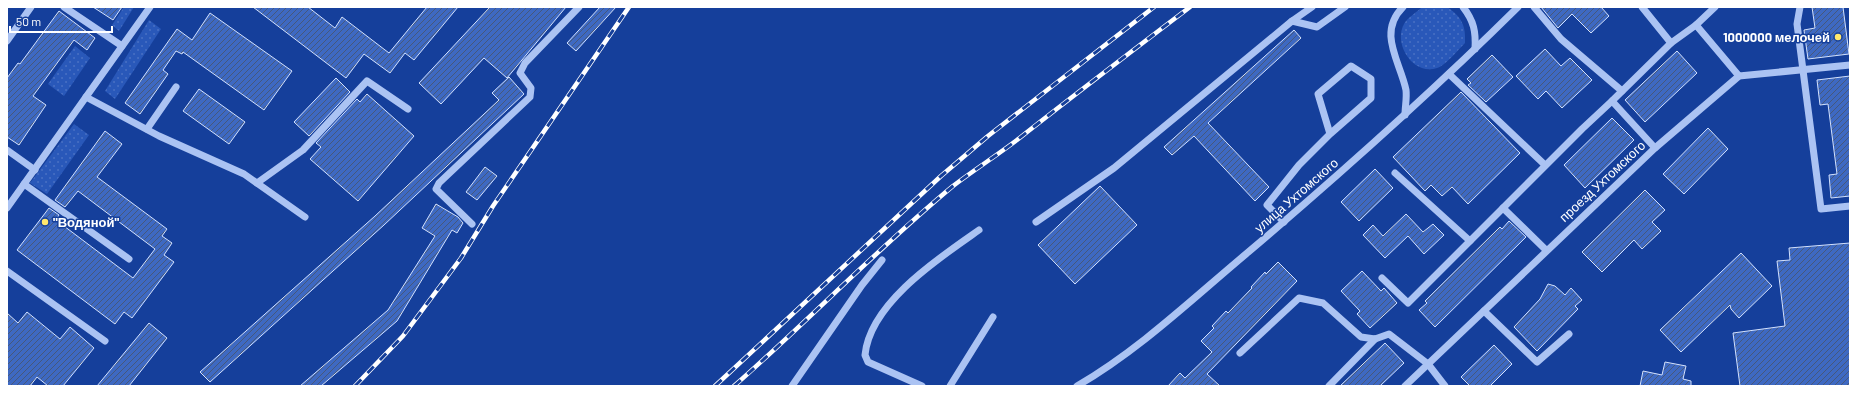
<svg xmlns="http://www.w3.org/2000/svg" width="1857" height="393" viewBox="0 0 1857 393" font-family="Barlow,sans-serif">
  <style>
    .grass { fill: url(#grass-dots) }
    .building { fill: url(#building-hatch); stroke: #d3e1fd }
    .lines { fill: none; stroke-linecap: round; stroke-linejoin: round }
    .minor { stroke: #abc3f3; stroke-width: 7 }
    .rail-casing { stroke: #fff; stroke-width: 4.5 }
    .rail { stroke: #153f9b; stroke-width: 3; stroke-dasharray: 9; stroke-linecap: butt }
    .poi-dot { fill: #ffe76d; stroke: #153f9b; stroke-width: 1.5 }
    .labels { text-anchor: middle; stroke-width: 3; stroke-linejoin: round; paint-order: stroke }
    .poi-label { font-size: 13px; font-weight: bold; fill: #fff; stroke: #153f9b; text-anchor: end }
    .street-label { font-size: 13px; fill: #fff; stroke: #153f9b }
  </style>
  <defs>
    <pattern id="grass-dots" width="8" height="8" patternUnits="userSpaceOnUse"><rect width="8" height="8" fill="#2958b9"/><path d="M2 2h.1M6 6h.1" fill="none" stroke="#4971c4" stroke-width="1.8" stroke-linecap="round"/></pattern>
    <pattern id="building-hatch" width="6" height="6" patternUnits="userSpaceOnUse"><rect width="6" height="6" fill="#3e69c2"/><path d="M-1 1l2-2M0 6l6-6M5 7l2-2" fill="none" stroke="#46587b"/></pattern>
  </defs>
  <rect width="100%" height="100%" fill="#153f9b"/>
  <g class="grass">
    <path d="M124 7H134L119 31 112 25Z"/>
    <path d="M1422 7H1447C1462 17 1466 26 1465 43 1458 50 1445 66 1437 68 1413 76 1393 44 1404 24 1407 18 1417 12 1422 7Z"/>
    <path d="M149 20 161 29 115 99 105 91Z"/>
    <path d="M75 46 90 58 64 96 48 84Z"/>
    <path d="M74 124 89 135 47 194 30 183Z"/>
  </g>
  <g class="building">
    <path d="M93 7H122L113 20Z"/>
    <path d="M253 7H308L335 28 342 17 389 53 427 7H458L414 60 405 53 390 73 364 54 346 78Z"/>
    <path d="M490 7H566L507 78 484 58 441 104 419 83Z"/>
    <path d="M600 7H616L576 51 567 43Z"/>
    <path d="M1541 7H1601L1609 16 1591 33 1572 14 1558 28Z"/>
    <path d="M1812 7H1843L1849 54 1808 59 1804 30 1815 28Z"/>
    <path d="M59 11 95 38 87 50 74 40 33 96 46 105 19 145 7 137V78L18 63 20 64Z"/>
    <path d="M210 13 292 71 264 110 183 52 182 54 176 51 163 70 168 74 140 114 125 103 177 29 192 40Z"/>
    <path d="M1294 30 1301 38 1208 123 1269 187 1255 201 1194 136 1172 155 1164 147Z"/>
    <path d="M1545 49 1561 66 1570 58 1592 80 1562 108 1546 91 1538 99 1516 76Z"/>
    <path d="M1677 51 1697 73 1645 122 1625 100Z"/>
    <path d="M1492 55 1513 77 1486 102 1468 85 1471 83 1467 79Z"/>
    <path d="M1850 76V196L1831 198 1829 175 1837 174 1828 104 1820 105 1817 80Z"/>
    <path d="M509 77 524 94 384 225 210 382 200 372 375 216 499 100 492 93Z"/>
    <path d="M336 78 350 92 309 136 294 122Z"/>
    <path d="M199 89 245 122 229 144 183 111Z"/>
    <path d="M1461 92 1520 153 1468 204 1452 187 1442 196 1431 185 1425 191 1393 157Z"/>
    <path d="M367 94 414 136 358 201 310 159 321 147 316 143 357 99 360 102Z"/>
    <path d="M1612 118 1634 140 1585 188 1564 165Z"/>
    <path d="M1708 128 1728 149 1684 194 1663 174Z"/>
    <path d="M105 131 122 144 97 177 167 229 162 236 172 243 164 255 174 262 132 318 124 312 115 324 17 250 49 208 59 215 56 220 133 278 155 249 78 191 65 207 55 200Z"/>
    <path d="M485 167 497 176 477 200 466 192Z"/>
    <path d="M1375 169 1393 188 1359 221 1341 202Z"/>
    <path d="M1100 186 1137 225 1075 284 1038 245Z"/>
    <path d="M1645 190 1665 210 1652 222 1661 231 1642 249 1634 240 1602 272 1582 252Z"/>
    <path d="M436 204 458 217 463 223 457 233 452 230 397 321 321 386H300L388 310 435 236 422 228Z"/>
    <path d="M1406 214 1423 232 1433 224 1444 235 1424 254 1408 236 1385 258 1363 235 1373 225 1383 236Z"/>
    <path d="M1509 221 1526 237 1435 327 1419 310 1427 303 1425 301 1500 227 1502 229Z"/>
    <path d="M1850 243V386H1740L1733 333 1785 326 1777 261 1790 260 1789 248Z"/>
    <path d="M1741 253 1772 286 1739 318 1731 309 1730 305 1681 352 1660 330Z"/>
    <path d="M1278 262 1297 281 1207 374 1220 386H1168L1180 373 1185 378 1212 352 1201 341 1214 328 1212 326 1226 311 1228 313 1252 288 1251 287 1265 272 1266 274Z"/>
    <path d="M1362 271 1381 291 1384 288 1397 303 1370 328 1357 314 1360 311 1341 291Z"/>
    <path d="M1548 284 1555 286 1565 295 1571 288 1582 300 1575 306 1578 309 1537 351 1514 327 1540 299Z"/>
    <path d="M27 312 60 339 70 327 94 348 63 386H48L37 377 30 386H7V313L18 323Z"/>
    <path d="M149 323 167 338 129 386H97Z"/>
    <path d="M1385 343 1404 363 1380 386H1340Z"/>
    <path d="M1494 345 1512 364 1490 386H1470L1461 377Z"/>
    <path d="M1665 362 1686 366 1683 379 1691 381V386H1640L1643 371 1662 375Z"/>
  </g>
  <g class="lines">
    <g class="minor">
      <path d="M64 7 122 46"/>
      <path d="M1403 7C1377 33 1400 61 1406 90 1407 98 1405 107 1405 115"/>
      <path d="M1463 7C1474 21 1476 32 1475 49"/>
      <path d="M1534 7 1561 39 1622 91"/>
      <path d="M1642 7 1671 43"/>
      <path d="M1800 7 1797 24 1821 209 1850 206"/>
      <path d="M1292 21 1312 7"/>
      <path d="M1696 25 1739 76"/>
      <path d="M7 41 31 7"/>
      <path d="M1449 74 1545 165"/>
      <path d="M86 97 159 136 244 174 305 217"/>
      <path d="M1612 101 1655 148"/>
      <path d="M147 129 176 87"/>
      <path d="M7 150 35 170"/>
      <path d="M1395 173 1470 241"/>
      <path d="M257 183 303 150 367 81 408 109"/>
      <path d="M24 184 129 259"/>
      <path d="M7 208 150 7"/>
      <path d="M1503 208 1546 250"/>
      <path d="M1036 222 1114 168 1292 21 1317 27 1345 7"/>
      <path d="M1284 222 1267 205 1299 165 1330 134 1371 98V79L1351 66 1318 94 1330 134"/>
      <path d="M472 224 436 189 439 183 530 97 531 88 520 73 525 63 579 7"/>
      <path d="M7 271 105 341"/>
      <path d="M1382 278 1408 303 1582 129 1612 101 1671 43 1696 25 1715 7"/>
      <path d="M1484 311 1537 362 1569 334"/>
      <path d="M1240 353 1299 298 1323 303 1361 337 1375 339 1389 334 1428 364 1445 386"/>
      <path d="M792 386 862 285 882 260"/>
      <path d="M922 386 868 362 865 355C870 303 939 258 979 230"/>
      <path d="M950 386 993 317"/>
      <path d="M1077 386C1139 350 1191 300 1246 254 1339 175 1431 93 1518 7"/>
      <path d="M1329 386 1375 339"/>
      <path d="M1405 386 1655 148 1739 76 1850 65"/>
    </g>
    <defs>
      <g id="rail">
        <path d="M355 386 403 336 461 258 493 206 629 7"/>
        <path d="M715 386 941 176 988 136 1154 7"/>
        <path d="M734 386C808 321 877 249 953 186 974 170 996 156 1017 140 1074 95 1132 51 1190 7"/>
      </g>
    </defs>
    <use href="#rail" class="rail-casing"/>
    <use href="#rail" class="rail"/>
  </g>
  <g class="poi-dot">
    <circle cx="1838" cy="37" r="4"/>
    <circle cx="45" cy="222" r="4"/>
  </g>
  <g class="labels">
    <g class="poi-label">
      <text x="1830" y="42">1000000 мелочей</text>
      <text x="53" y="227" text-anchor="start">"Водяной"</text>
    </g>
    <g class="street-label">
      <text transform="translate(1602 181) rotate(-43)" y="5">проезд Ухтомского</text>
      <text transform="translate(1296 195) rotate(-41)" y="5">улица Ухтомского</text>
    </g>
  </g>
  <rect width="1857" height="393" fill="none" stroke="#ffffff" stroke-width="16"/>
  <path d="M10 26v6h102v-6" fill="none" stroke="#ffffff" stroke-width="2"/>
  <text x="16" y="26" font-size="12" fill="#ffffff" stroke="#153f9b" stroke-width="3" paint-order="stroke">50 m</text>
</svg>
